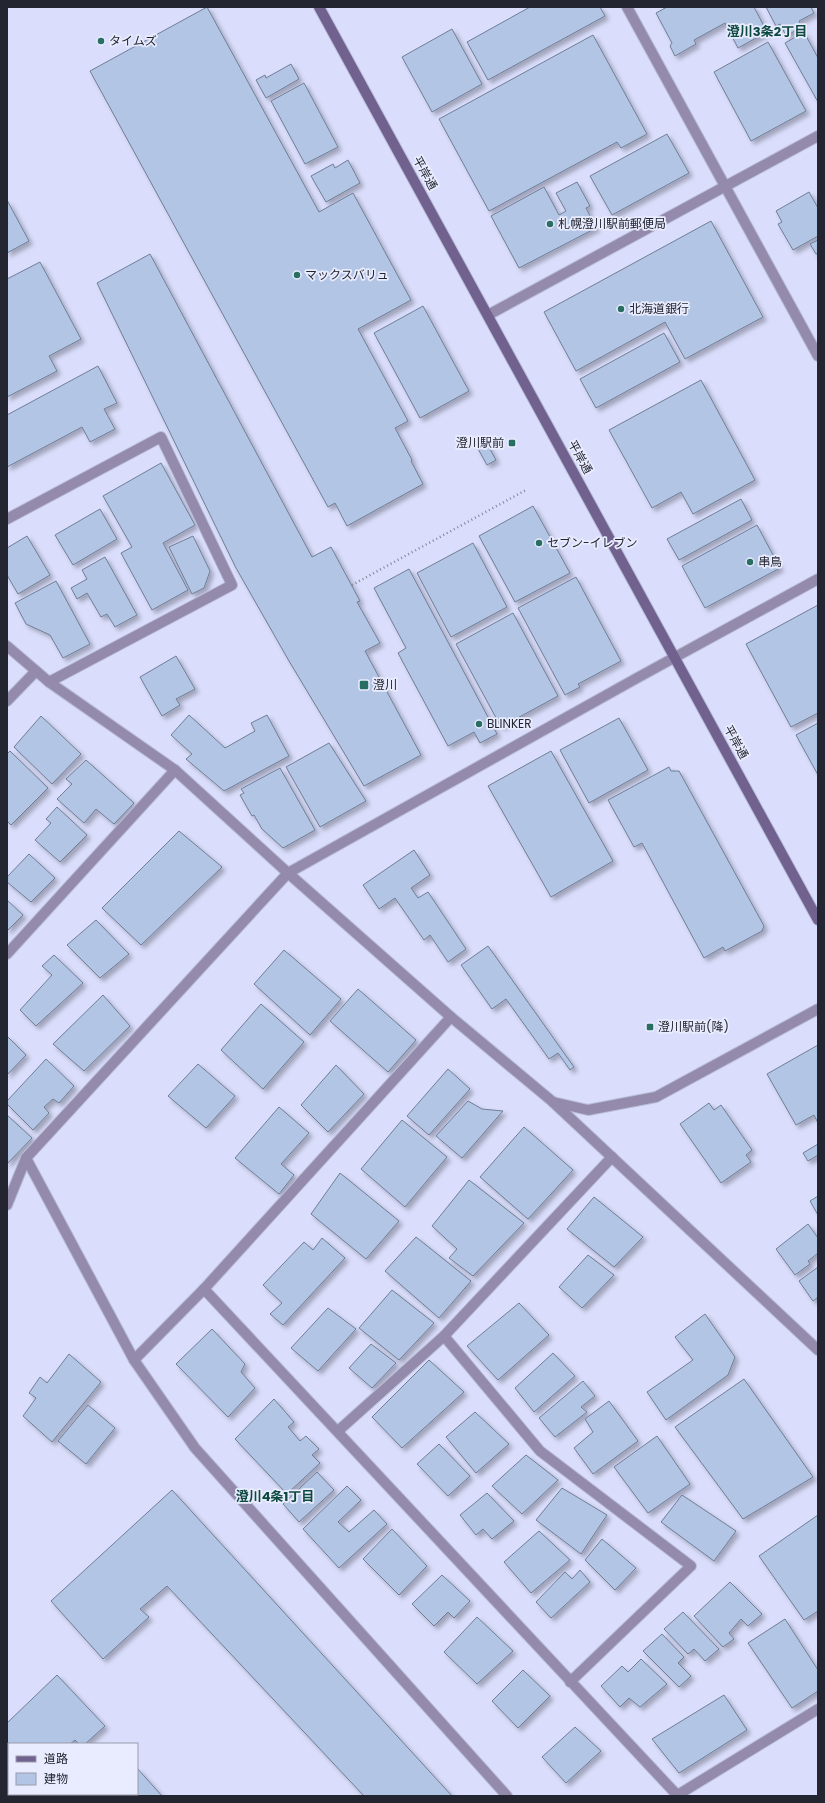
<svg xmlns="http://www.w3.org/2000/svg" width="825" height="1803" viewBox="0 0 825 1803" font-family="Poppins,'Noto Sans JP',sans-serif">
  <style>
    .building { fill: #b2c5e4; stroke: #6f7e97; filter: url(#shadow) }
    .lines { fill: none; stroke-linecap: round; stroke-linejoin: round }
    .lane-casing { stroke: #b9bdd7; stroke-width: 12 }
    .street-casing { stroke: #b9bdd7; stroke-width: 12 }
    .secondary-casing { stroke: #b9bdd7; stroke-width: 12 }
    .path { stroke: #83869b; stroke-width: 2.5; stroke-dasharray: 1 3; stroke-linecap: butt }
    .lane { stroke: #948aab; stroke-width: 10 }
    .street { stroke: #948aab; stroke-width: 10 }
    .secondary { stroke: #70618f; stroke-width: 10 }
    .poi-dot { fill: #286e63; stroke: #e9ecfe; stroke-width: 1.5 }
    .labels { text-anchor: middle; stroke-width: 3.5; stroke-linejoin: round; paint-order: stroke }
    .poi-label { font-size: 12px; fill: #232530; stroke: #e9ecfe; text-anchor: start }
    .street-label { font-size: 12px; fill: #232530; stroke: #e9ecfe }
    .neighbourhood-label { font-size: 13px; font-weight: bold; fill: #0e4940; stroke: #e9ecfe }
  </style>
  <defs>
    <filter id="shadow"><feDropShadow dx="3.5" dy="3.5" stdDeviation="2" flood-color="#0004"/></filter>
  </defs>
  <rect width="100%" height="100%" fill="#dadefc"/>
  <g class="building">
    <path d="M207 7 319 212 353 193 411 300 358 329 408 421 395 428 412 460 411 461 423 484 347 526 335 503 328 507 90 71Z"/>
    <path d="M530 7H600L605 16 488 80 467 42Z"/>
    <path d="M667 7H754L767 32 738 48 725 23 694 40 696 44 675 56 670 46 672 43 656 13Z"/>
    <path d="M766 7H811L814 13 799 21 802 27 786 36 780 24 776 26Z"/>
    <path d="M452 29 482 84 432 112 402 57Z"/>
    <path d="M804 32 818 58V102L785 43Z"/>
    <path d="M593 35 647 134 621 148 617 142 489 211 439 119Z"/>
    <path d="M768 42 806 111 751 141 714 72Z"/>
    <path d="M291 64 299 79 266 98 256 80 265 75 266 78Z"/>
    <path d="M304 83 338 147 305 164 271 101Z"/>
    <path d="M667 134 689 173 612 215 590 176Z"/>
    <path d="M348 160 360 183 326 202 311 176 333 164 335 168Z"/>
    <path d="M577 182 590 206 586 208 596 228 519 268 491 216 544 187 559 215 566 211 556 193Z"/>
    <path d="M809 192 818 208V236L793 250 778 224 782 222 776 211Z"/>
    <path d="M7 200 29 241 7 253Z"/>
    <path d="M711 221 763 317 685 359 665 322 576 371 544 312Z"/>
    <path d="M818 240V253L816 254 810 244Z"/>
    <path d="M150 254 312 557 331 547 360 601 357 602 380 643 365 651 421 755 364 786 289 661 236 568 97 283Z"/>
    <path d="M40 262 81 339 49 356 57 371 7 397V279Z"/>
    <path d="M423 306 469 391 420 418 374 333Z"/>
    <path d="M664 333 680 362 596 408 580 379Z"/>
    <path d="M98 366 117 403 104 409 115 429 90 442 82 427 7 467V415Z"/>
    <path d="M701 380 755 480 693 514 681 492 652 508 609 430Z"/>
    <path d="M486 442 496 460 487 465 477 447Z"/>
    <path d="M161 463 195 525 163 543 188 590 152 610 121 553 132 547 103 496Z"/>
    <path d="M741 499 752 520 679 560 667 539Z"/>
    <path d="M533 506 570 573 515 602 479 536Z"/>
    <path d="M100 509 117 539 73 565 55 535Z"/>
    <path d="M757 525 780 568 705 608 682 566Z"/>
    <path d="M27 536 50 575 18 594 7 575V548Z"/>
    <path d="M193 536 210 571 204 588 192 594 169 547Z"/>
    <path d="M473 543 507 607 451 637 417 573Z"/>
    <path d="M105 557 137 615 115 627 107 614 101 617 87 593 77 599 71 588 87 579 82 570Z"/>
    <path d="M409 569 497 734 480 743 474 732 448 746 398 653 406 648 374 588Z"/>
    <path d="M576 577 621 661 578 684 580 687 565 695 518 608Z"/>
    <path d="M56 581 90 644 63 658 50 635 26 624 15 603Z"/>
    <path d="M818 605V713L791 727 746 644Z"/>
    <path d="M513 613 558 696 501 727 456 644Z"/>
    <path d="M176 656 195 689 176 699 180 705 162 716 140 677Z"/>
    <path d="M189 715 225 748 255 731 251 723 267 715 289 756 224 791 186 759 192 754 171 735Z"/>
    <path d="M41 716 81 754 52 784 14 747Z"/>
    <path d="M619 718 648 770 589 803 560 750Z"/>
    <path d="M818 723V775L796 735Z"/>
    <path d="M329 743 366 801 320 827 286 767Z"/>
    <path d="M10 751 48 788 11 825 7 821V754Z"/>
    <path d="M551 751 613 861 551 897 488 786Z"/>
    <path d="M86 760 134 803 114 824 96 809 84 823 57 799 72 784 66 779Z"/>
    <path d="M669 767 671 771H679L764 926 762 931 725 951 723 947 704 958 642 843 634 847 608 800Z"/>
    <path d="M280 768 315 830 283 848 262 829 254 815 252 816 240 795 244 793 241 789Z"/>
    <path d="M57 807 87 835 60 862 35 840 51 823 46 819Z"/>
    <path d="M179 831 222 867 141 945 102 908Z"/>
    <path d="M414 850 430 875 411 888 418 898 428 892 466 949 448 962 430 935 424 940 395 898 379 909 363 885Z"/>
    <path d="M29 854 55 878 31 902 7 882V877Z"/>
    <path d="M7 900 23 915 7 931Z"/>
    <path d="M96 920 129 954 100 978 67 945Z"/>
    <path d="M488 946 574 1067 570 1070 558 1053 549 1059 506 999 492 1009 461 965Z"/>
    <path d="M284 950 341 999 310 1035 254 984Z"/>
    <path d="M54 955 83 983 36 1026 20 1010 52 975 42 966Z"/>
    <path d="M358 989 416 1040 388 1072 330 1021Z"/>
    <path d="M103 995 130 1026 84 1071 53 1044Z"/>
    <path d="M261 1004 304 1042 263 1089 221 1050Z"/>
    <path d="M7 1036 26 1055 7 1075Z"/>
    <path d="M818 1045V1123L814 1115 796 1125 767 1074Z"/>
    <path d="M46 1059 74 1086 59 1103 53 1099 44 1107 49 1113 33 1130 7 1104V1101Z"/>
    <path d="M198 1064 235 1096 206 1128 168 1096Z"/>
    <path d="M336 1065 364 1094 328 1132 301 1105Z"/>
    <path d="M448 1069 470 1089 429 1135 407 1116Z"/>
    <path d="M468 1101 482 1109 503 1111 462 1158 436 1136Z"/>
    <path d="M709 1103 714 1110 721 1105 752 1150 746 1155 751 1162 721 1183 680 1124Z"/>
    <path d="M279 1107 309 1133 281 1164 294 1175 279 1194 235 1158Z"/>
    <path d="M7 1115 32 1138 7 1164Z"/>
    <path d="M402 1120 447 1157 405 1207 361 1169Z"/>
    <path d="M524 1127 573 1170 528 1219 480 1177Z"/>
    <path d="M818 1144V1155L808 1161 803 1153Z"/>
    <path d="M340 1173 399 1221 366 1259 311 1214Z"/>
    <path d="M469 1180 524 1223 473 1276 449 1258 457 1249 432 1226Z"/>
    <path d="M818 1196V1215L810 1201Z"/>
    <path d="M594 1197 643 1237 614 1267 567 1229Z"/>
    <path d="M808 1224 818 1238V1253L808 1261 810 1264 795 1275 776 1249Z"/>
    <path d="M416 1237 471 1281 439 1318 385 1271Z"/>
    <path d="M322 1238 345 1258 283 1325 270 1314 282 1303 263 1285 304 1242 313 1250Z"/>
    <path d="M588 1255 614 1275 582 1308 559 1287Z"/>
    <path d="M818 1267V1297L813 1301 799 1281Z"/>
    <path d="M392 1290 434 1323 399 1360 359 1328Z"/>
    <path d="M519 1303 549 1335 498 1380 467 1346Z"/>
    <path d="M328 1308 356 1329 318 1371 291 1348Z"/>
    <path d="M705 1314 735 1357 728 1375 666 1420 647 1392 693 1360 675 1337Z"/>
    <path d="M212 1329 245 1364 241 1372 255 1388 228 1417 176 1364Z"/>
    <path d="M371 1344 396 1363 372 1388 349 1368Z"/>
    <path d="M553 1353 575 1376 534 1412 515 1388Z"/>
    <path d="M69 1354 101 1382 52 1442 23 1416 36 1398 29 1393 40 1377 47 1383Z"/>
    <path d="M429 1360 464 1392 402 1448 372 1417Z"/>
    <path d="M744 1379 813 1477 743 1519 675 1427Z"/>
    <path d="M583 1381 595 1396 581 1407 587 1412 555 1437 539 1418Z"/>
    <path d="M274 1399 294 1422 288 1427 300 1441 306 1436 319 1449 312 1455 320 1463 287 1494 235 1439Z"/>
    <path d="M609 1401 638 1441 593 1474 574 1448 593 1432 585 1419Z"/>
    <path d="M88 1405 115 1428 86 1464 58 1441Z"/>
    <path d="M475 1412 509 1444 476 1473 446 1437Z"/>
    <path d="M657 1436 690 1484 648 1513 614 1467Z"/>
    <path d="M439 1444 470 1476 448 1496 417 1464Z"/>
    <path d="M526 1455 558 1480 522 1514 492 1486Z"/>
    <path d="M317 1472 334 1490 299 1522 283 1504Z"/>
    <path d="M347 1486 361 1500 338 1522 349 1532 374 1510 387 1524 339 1568 303 1529Z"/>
    <path d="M562 1488 607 1515 581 1554 536 1520Z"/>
    <path d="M172 1490 452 1796H364L167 1586 140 1609 149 1617 103 1659 51 1601Z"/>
    <path d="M487 1493 514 1521 492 1539 483 1529 476 1535 460 1515Z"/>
    <path d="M682 1495 736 1531 714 1561 661 1522Z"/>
    <path d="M818 1515V1611L804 1620 759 1556Z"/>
    <path d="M392 1529 427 1566 399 1595 363 1559Z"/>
    <path d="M539 1531 570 1560 531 1593 504 1562Z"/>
    <path d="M602 1539 636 1568 615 1590 585 1560Z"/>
    <path d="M580 1570 590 1582 551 1618 536 1602 565 1572 572 1579Z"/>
    <path d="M442 1575 470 1601 454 1618 448 1612 434 1626 412 1604Z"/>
    <path d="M730 1582 762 1614 748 1626 741 1619 729 1633 734 1639 723 1647 694 1616Z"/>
    <path d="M683 1612 719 1649 705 1661 694 1649 688 1654 664 1629Z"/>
    <path d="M477 1617 513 1651 477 1684 444 1652Z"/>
    <path d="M785 1619 818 1670V1691L792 1708 748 1643Z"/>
    <path d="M662 1634 684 1657 678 1663 691 1676 679 1687 643 1651Z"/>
    <path d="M641 1659 667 1684 640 1707 629 1698 620 1707 601 1686 622 1666 628 1672Z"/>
    <path d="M523 1670 550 1696 518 1728 492 1701Z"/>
    <path d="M57 1675 105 1726 85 1744H79L75 1740 70 1744H9V1794H20L22 1796H7V1723Z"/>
    <path d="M724 1695 747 1730 679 1773 652 1739Z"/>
    <path d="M575 1727 601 1751 566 1783 542 1757Z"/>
    <path d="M137 1768 162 1796H70L68 1794H137Z"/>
  </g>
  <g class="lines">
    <defs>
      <path id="lane" d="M553 1102 588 1110 656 1097 818 1009"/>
      <g id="street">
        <path d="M627 7 818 356"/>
        <path d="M488 315 818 136"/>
        <path d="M7 519 161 437 232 585 49 682"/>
        <path d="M7 646 49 682 175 770 288 873 451 1017 553 1102 818 1350"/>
        <path d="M7 701 36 671"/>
        <path d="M7 954 175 770"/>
        <path d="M26 1158 134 1360 195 1448 507 1796"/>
        <path d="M7 1205 26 1158 288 873 637 678 818 579"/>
        <path d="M204 1289 677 1795"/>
        <path d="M444 1336 540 1451 691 1566 570 1682"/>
        <path d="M134 1360 204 1289 451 1017"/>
        <path d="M338 1431 444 1336 612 1157"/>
        <path d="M676 1796 818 1709"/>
      </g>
      <path id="secondary" d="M319 7 818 920"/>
    </defs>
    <use href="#lane" class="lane-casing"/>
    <use href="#street" class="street-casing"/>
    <use href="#secondary" class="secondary-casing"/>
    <path class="path" d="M352 585 526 490"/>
    <use href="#lane" class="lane"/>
    <use href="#street" class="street"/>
    <use href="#secondary" class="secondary"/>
  </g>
  <g class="poi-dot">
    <circle cx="101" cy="41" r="4"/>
    <circle cx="550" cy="224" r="4"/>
    <circle cx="297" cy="275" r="4"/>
    <circle cx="621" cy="309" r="4"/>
    <rect x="508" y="439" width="8" height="8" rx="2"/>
    <circle cx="539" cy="543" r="4"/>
    <circle cx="750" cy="562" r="4"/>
    <rect x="359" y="680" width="10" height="10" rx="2"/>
    <circle cx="479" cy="724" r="4"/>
    <rect x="646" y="1023" width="8" height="8" rx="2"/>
  </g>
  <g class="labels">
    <g class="poi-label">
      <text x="109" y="45">タイムズ</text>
      <text x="558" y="228">札幌澄川駅前郵便局</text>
      <text x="305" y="279">マックスバリュ</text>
      <text x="629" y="313">北海道銀行</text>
      <text x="504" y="447" text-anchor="end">澄川駅前</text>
      <text x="547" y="547">セブン-イレブン</text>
      <text x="758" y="566">串鳥</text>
      <text x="373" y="689">澄川</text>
      <text x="487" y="728">BLINKER</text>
      <text x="658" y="1031">澄川駅前(降)</text>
    </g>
    <g class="street-label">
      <text transform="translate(425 173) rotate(61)" y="4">平岸通</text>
      <text transform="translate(580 457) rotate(61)" y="4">平岸通</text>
      <text transform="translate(736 742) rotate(61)" y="4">平岸通</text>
    </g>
    <g class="neighbourhood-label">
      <text x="767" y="36">澄川3条2丁目</text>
      <text x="275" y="1501">澄川4条1丁目</text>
    </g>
  </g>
  <rect width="825" height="1803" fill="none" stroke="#232530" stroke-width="16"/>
  <rect x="8" y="1743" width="130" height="52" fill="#e9ecfe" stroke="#9a9cac"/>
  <rect x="16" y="1756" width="20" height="6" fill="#70618f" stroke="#9a9cac"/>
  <text x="44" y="1763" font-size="12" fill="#232530">道路</text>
  <rect x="16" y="1773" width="20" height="12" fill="#b2c5e4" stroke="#9a9cac"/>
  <text x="44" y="1783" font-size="12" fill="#232530">建物</text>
</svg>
